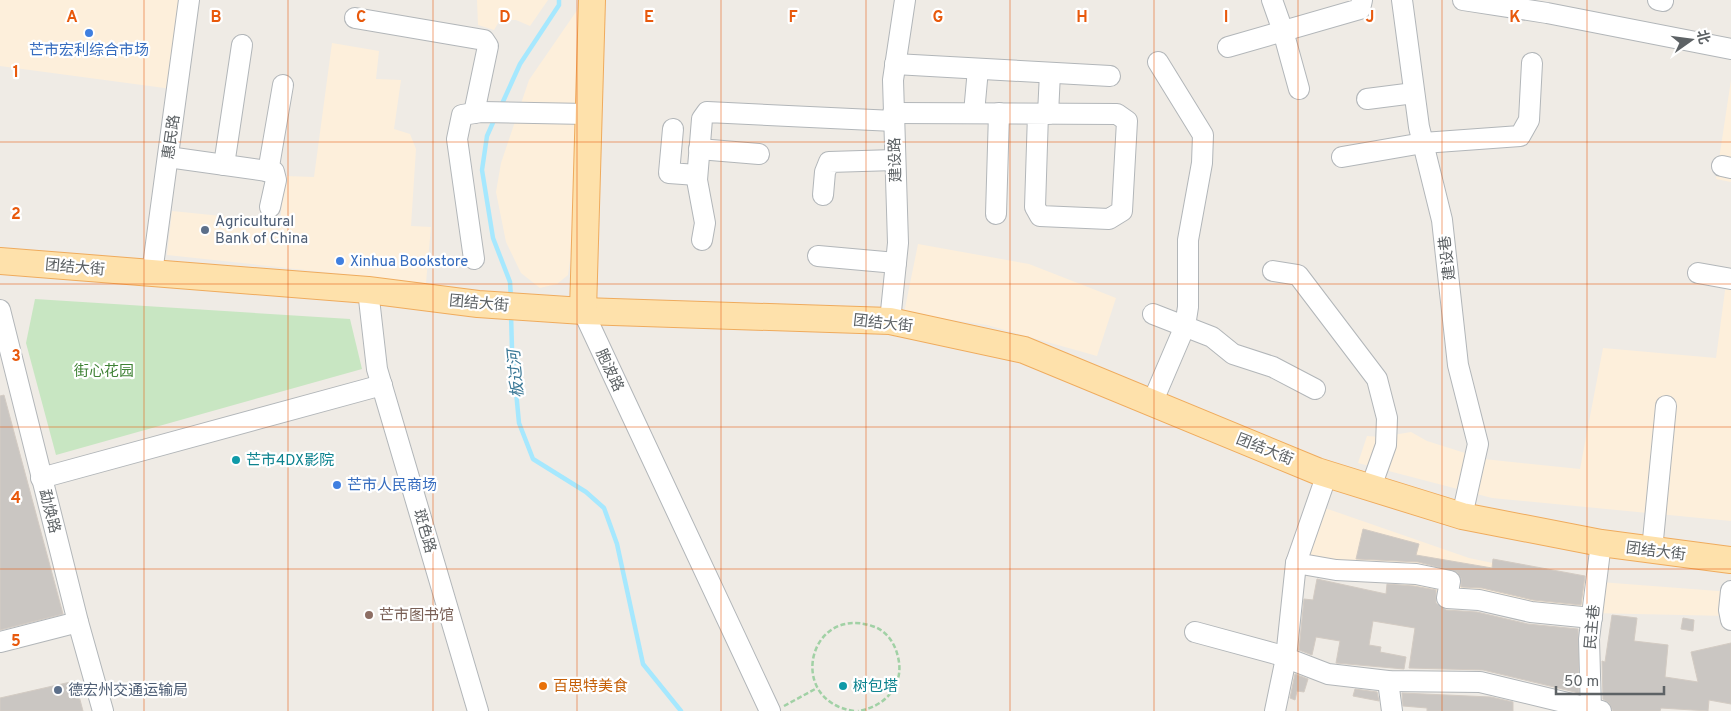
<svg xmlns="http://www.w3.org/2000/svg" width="1731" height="711" viewBox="0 0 1731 711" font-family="Overpass,'Noto Sans SC',sans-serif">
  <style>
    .commercial { fill: #fdefdb }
    .green { fill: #c8e6c2 }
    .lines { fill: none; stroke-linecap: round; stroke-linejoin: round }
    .stream { stroke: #a6e8fe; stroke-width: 4.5 }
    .building { fill: #cac6c2; stroke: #d3cbc3 }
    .minor-casing { stroke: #b2b6b9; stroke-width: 22 }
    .major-casing { stroke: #efab5d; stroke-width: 28 }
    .path { stroke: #a1d1a5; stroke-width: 2.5; stroke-dasharray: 5 2.5; stroke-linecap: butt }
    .minor { stroke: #fff; stroke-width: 20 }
    .major { stroke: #fee1ab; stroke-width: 26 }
    .grid { fill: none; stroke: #e8590c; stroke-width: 1; stroke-opacity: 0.55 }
    .shop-dot { fill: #3f7fe0; stroke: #fff; stroke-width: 2 }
    .service-dot { fill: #5c6f8a; stroke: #fff; stroke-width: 2 }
    .culture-dot { fill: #0f9aa8; stroke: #fff; stroke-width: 2 }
    .education-dot { fill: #8d6e63; stroke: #fff; stroke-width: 2 }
    .food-dot { fill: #e8710a; stroke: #fff; stroke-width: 2 }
    .labels { text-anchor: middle; stroke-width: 4.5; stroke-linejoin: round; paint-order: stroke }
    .shop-label { font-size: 15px; fill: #366cbe; stroke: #fff; text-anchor: start }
    .street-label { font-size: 15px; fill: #5d6265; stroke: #fff }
    .service-label { font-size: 15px; fill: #4e5e75; stroke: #fff; text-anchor: start }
    .park-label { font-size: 15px; fill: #408336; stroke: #fff }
    .culture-label { font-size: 15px; fill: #0d838f; stroke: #fff; text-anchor: start }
    .education-label { font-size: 15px; fill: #785e54; stroke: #fff; text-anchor: start }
    .food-label { font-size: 15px; fill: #c56008; stroke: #fff; text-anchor: start }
    .water-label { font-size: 16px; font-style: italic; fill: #3a7896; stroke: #fff }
    .grid-label { font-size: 16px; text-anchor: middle; font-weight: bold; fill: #e8590c; stroke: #fff; stroke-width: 4.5; stroke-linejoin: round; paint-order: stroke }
  </style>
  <rect width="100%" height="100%" fill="#efebe5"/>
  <g class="commercial">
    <path d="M0 0H182L172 89 0 66Z"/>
    <path d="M477 0H548L530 26 516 20H500L494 30 478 25Z"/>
    <path d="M589 0 570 261 568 275 557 284 540 288 521 273 506 242 496 192 501 163 529 80 580 6Z"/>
    <path d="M332 43 379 51 376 79 401 80 394 129 410 134 416 149 411 226 431 227 426 283 167 255 172 211 280 222 285 176 314 177Z"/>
    <path d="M1731 80V182L1716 179Z"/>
    <path d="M918 244 1029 264 1116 298 1097 356 987 325 904 313Z"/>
    <path d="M1726 283 1731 284V521L1492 498 1358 463 1367 436 1381 437 1411 432 1427 441 1484 459 1580 469 1603 348 1716 358Z"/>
    <path d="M1322 507 1469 558 1574 580 1731 592 1729 616 1589 613 1586 628 1307 562Z"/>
  </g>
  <path class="green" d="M35 299 350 319 362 369 56 455 26 343Z"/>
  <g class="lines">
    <g class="stream">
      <path d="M501 106 520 64 559 5V0"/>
      <path d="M495 118 487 136 482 170 493 238 510 282 511 299"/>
      <path d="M511 314 512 349 519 423 533 459 586 492 604 508 617 544 643 664 681 711"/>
    </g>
  </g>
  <g class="building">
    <path d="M4 395 63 614 0 630V396Z"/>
    <path d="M1363 529 1419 544 1416 555 1492 568 1493 559 1585 576 1581 605 1533 600 1482 588 1461 587V578L1457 572 1418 562 1356 559Z"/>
    <path d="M1317 579 1386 594 1387 584 1414 586 1436 590V603L1446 610 1477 612 1528 624 1578 629 1579 693 1483 670 1409 668 1415 628 1373 621 1369 645 1381 647 1380 652 1406 657 1404 669 1336 663 1340 641 1316 637 1312 655 1299 650 1304 599 1313 600Z"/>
    <path d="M1612 615 1637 618 1634 641 1668 645 1665 677 1698 682 1691 652 1731 643V704L1709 700 1708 711 1661 708 1660 711H1613L1609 703 1603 699 1602 661 1605 662Z"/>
    <path d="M1683 618 1694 620 1693 631 1681 629Z"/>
    <path d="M1295 674 1308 679 1304 692 1297 691 1295 700 1290 698Z"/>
    <path d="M75 681 83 711H0V698Z"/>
    <path d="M1355 689 1377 692 1379 701 1353 696Z"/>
    <path d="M1402 693 1491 697 1513 702V711H1427V708L1403 706Z"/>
  </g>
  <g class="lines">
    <defs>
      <g id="minor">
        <path d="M1272 0 1283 31 1299 89"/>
        <path d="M1402 0 1419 127 1442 220 1458 365 1478 444 1462 516"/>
        <path d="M1463 0 1547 13 1731 49"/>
        <path d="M1658 0 1663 1"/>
        <path d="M355 18 484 40 488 46 474 113"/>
        <path d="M1228 47 1360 9 1362 0"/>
        <path d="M895 64 1110 76"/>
        <path d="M1367 99 1414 93"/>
        <path d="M893 113 1117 114 1127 121 1122 211 1109 219 1040 216 1035 207 1038 114"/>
        <path d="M974 113 978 69"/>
        <path d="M1048 114 1050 73"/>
        <path d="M673 129 669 173 697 175"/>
        <path d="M699 149 759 154"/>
        <path d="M168 157 274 172 276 180 270 207"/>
        <path d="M1342 157 1423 143 1520 136 1529 120 1532 63"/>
        <path d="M224 165 242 45"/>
        <path d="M1722 166 1731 168"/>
        <path d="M268 172 283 85"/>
        <path d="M823 195 825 172 829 162 895 160"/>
        <path d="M996 214 999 113"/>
        <path d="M702 240 705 223 697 180 702 119 707 112 894 121"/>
        <path d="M818 256 896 263"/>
        <path d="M474 259 457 139 462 115 481 112 587 114"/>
        <path d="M1273 271 1298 275 1377 379 1387 418 1386 445 1371 487"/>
        <path d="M152 273 189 0"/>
        <path d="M1698 273 1731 279"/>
        <path d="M368 290 377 369 478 711"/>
        <path d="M0 310 78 622 103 711"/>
        <path d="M583 311 770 711"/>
        <path d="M1153 314 1212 337 1233 354 1273 367 1315 389"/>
        <path d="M890 321 898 243 893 80 905 0"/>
        <path d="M1152 403 1185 326 1188 307V240L1202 163 1203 135 1158 62"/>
        <path d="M41 478 382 385"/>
        <path d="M1652 550 1666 406"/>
        <path d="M1296 563 1336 570 1416 574 1450 581 1447 598 1479 600 1531 612 1592 618"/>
        <path d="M1731 591 1729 610 1731 620"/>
        <path d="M1195 632 1276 654 1328 674 1388 681 1480 682 1601 711"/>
        <path d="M0 642 78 622"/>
        <path d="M1388 681 1392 711"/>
        <path d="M1275 711 1286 658 1296 563 1327 474"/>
        <path d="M1591 711 1589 639 1601 543"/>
      </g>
      <g id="major">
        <path d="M0 261 368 290 478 304 583 311 890 321 1024 350 1317 471 1462 516 1601 543 1731 560"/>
        <path d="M583 311 592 0"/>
      </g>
    </defs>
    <use href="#minor" class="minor-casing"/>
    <use href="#major" class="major-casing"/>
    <g class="path">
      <path d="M784 706 817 688"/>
      <path d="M854 711C786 701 808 605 872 626 886 630 895 643 898 657 905 685 885 707 858 711"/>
    </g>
    <use href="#minor" class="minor"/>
    <use href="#major" class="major"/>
  </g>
  <path class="grid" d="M144 0V711M288 0V711M433 0V711M577 0V711M721 0V711M866 0V711M1010 0V711M1154 0V711M1298 0V711M1442 0V711M1587 0V711M0 142H1731M0 284H1731M0 427H1731M0 569H1731"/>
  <g class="shop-dot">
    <circle cx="89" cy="33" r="5"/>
    <circle cx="340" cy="261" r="5"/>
    <circle cx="337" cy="485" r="5"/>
  </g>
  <g class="service-dot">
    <circle cx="205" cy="230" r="5"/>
    <circle cx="58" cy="690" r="5"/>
  </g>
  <g class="culture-dot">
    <circle cx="236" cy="460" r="5"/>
    <circle cx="843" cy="686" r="5"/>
  </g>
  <circle class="education-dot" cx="369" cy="615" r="5"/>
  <circle class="food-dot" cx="543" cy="686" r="5"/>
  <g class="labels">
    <g class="shop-label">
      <text x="89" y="55" text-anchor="middle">芒市宏利综合市场</text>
      <text x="350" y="266">Xinhua Bookstore</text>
      <text x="347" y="490">芒市人民商场</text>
    </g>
    <g class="street-label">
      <text transform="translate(171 137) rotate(-82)" y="5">惠民路</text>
      <text transform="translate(895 160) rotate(-92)" y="5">建设路</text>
      <text transform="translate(1447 258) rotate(-97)" y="5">建设巷</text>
      <text transform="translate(75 267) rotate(5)" y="5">团结大街</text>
      <text transform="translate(479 303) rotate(5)" y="5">团结大街</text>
      <text transform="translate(883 323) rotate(6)" y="5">团结大街</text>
      <text transform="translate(610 370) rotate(65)" y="5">胞波路</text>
      <text transform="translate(1265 449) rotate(22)" y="5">团结大街</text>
      <text transform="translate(50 511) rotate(76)" y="5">勐焕路</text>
      <text transform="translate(425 531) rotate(74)" y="5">斑色路</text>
      <text transform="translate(1656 551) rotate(7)" y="5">团结大街</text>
      <text transform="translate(1592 627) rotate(-85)" y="5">民主巷</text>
    </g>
    <g class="service-label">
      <text x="215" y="226">Agricultural<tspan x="215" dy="17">Bank of China</tspan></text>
      <text x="68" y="695">德宏州交通运输局</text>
    </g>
    <g class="park-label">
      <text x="104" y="376">街心花园</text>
    </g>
    <g class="culture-label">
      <text x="246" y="465">芒市4DX影院</text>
      <text x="853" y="691">树包塔</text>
    </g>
    <g class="education-label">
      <text x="379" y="620">芒市图书馆</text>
    </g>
    <g class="food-label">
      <text x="553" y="691">百思特美食</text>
    </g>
    <g class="water-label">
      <text transform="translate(515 374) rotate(-95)" y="6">板过河</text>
    </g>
  </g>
  <g class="grid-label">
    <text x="72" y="22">A</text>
    <text x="216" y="22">B</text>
    <text x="361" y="22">C</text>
    <text x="505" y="22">D</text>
    <text x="649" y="22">E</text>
    <text x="793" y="22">F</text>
    <text x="938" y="22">G</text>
    <text x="1082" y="22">H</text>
    <text x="1226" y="22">I</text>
    <text x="1370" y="22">J</text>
    <text x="1515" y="22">K</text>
    <text x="16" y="77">1</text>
    <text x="16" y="219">2</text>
    <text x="16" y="361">3</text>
    <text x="16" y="503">4</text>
    <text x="16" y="646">5</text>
  </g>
  <g transform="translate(1691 40) rotate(76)" stroke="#ffffff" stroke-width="4" paint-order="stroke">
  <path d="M0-4L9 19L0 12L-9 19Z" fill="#5d6265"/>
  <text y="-8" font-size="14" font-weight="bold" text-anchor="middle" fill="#5d6265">北</text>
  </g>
  <path d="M1556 686v8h108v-8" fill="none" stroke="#5d6265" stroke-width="2.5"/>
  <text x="1564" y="686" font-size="15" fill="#5d6265" stroke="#ffffff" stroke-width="4" paint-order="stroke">50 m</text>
</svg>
